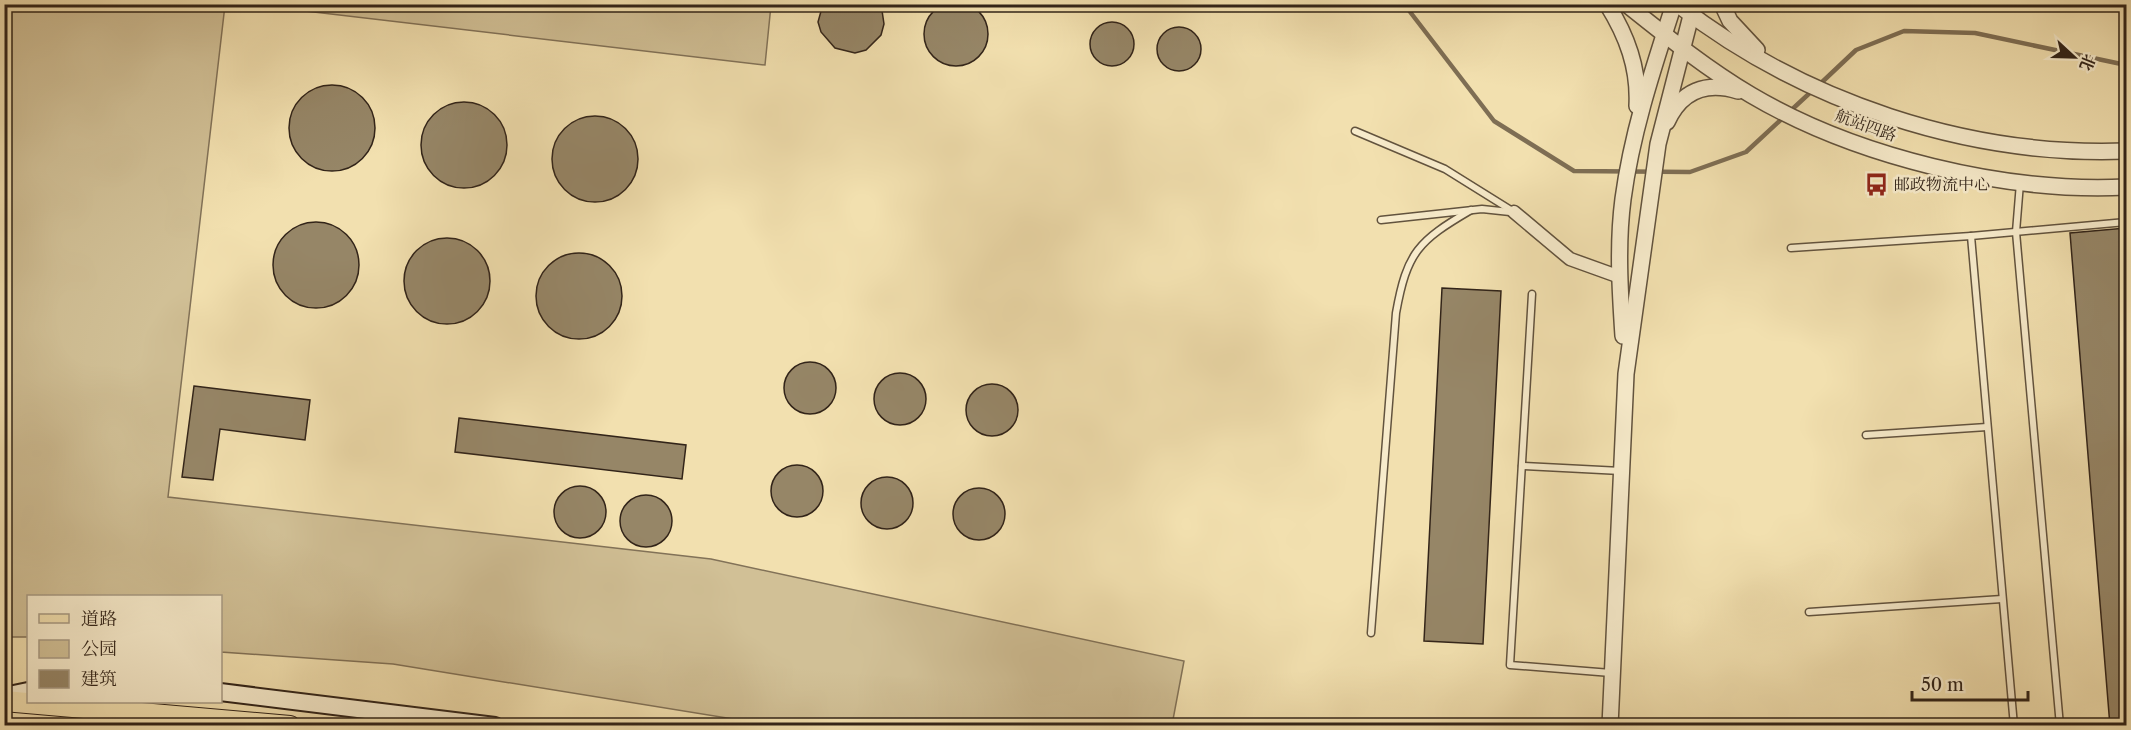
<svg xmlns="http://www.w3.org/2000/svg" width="2131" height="730" viewBox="0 0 2131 730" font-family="'Libre Caslon Text','Noto Serif SC',serif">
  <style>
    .green { fill: #d1c096; stroke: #827258; stroke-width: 1.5 }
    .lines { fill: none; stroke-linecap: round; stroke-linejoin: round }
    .stream { stroke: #7e6e54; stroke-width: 4.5 }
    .building { fill: #968667; stroke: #322419; stroke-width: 1.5 }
    .service-casing { stroke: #62533e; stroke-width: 9 }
    .minor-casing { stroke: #62533e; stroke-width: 15 }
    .tertiary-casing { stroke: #62533e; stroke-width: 18 }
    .secondary-casing { stroke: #322419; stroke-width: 20 }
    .primary-casing { stroke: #322419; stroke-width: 22 }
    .service { stroke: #f7ebcb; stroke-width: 6 }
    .minor { stroke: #f7ebcb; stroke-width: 12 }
    .tertiary { stroke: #f7ebcb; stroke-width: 15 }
    .secondary { stroke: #f7ebcb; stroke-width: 16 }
    .primary { stroke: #f2e0af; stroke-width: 20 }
    .labels { text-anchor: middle; stroke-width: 5; stroke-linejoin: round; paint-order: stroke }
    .street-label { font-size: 16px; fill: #322419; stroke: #f7ebcb }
    .poi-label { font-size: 16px; fill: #322419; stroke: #f7ebcb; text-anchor: start }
  </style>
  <rect width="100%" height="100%" fill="#f2e0af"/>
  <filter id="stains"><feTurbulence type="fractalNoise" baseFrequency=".00333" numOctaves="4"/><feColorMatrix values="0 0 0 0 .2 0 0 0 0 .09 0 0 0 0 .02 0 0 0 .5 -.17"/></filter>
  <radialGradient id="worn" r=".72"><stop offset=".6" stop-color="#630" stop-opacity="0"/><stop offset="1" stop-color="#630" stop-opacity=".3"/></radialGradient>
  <g class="green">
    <path d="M4 5H225L168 497 711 559 1184 661 1172 725H770L393 664 221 652 220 596H28V637H5Z"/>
    <path d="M253 5H771L765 65Z"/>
  </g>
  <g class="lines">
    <g class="stream">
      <path d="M1404 4 1494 121 1574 171 1690 172 1746 152 1813 90"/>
      <path d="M1820 84 1856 50 1904 31 1975 33 2126 65"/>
    </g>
  </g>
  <g class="building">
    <circle cx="956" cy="34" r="32"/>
    <path d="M823 4H881L884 24 881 35 866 50 855 53 835 48 821 32 818 22Z"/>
    <circle cx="1112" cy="44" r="22"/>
    <circle cx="1179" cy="49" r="22"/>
    <circle cx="332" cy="128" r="43"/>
    <circle cx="464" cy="145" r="43"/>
    <circle cx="595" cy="159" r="43"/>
    <circle cx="316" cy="265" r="43"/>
    <path d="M2126 228V726H2110L2070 233Z"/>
    <circle cx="447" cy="281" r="43"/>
    <circle cx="579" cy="296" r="43"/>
    <path d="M1442 288 1501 291 1483 644 1424 641Z"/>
    <circle cx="810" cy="388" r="26"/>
    <circle cx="900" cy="399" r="26"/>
    <circle cx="992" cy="410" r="26"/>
    <path d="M194 386 310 400 305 440 220 429 213 480 182 477Z"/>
    <path d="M459 418 686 445 682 479 455 452Z"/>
    <circle cx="797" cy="491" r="26"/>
    <circle cx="887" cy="503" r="26"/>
    <circle cx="580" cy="512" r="26"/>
    <circle cx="979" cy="514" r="26"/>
    <circle cx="646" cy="521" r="26"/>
  </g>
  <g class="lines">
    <defs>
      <g id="service">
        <path d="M1355 131 1445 169 1514 212"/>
        <path d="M2020 183 2016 232 2060 726"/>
        <path d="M1381 220 1482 209 1510 212"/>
        <path d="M1791 248 1971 236"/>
        <path d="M1532 294 1510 665 1611 673"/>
        <path d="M1866 435 1987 427"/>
        <path d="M1522 466 1621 471"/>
        <path d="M1809 612 2002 599"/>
        <path d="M1371 633 1396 313C1407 252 1418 241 1471 210"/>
        <path d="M2014 726 1971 236 2126 222"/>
      </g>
      <path id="minor" d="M1514 212 1570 259 1620 277"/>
      <g id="tertiary">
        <path d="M1607 4C1627 36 1639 68 1637 106"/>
        <path d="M1626 4C1666 36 1707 69 1751 95 1856 157 2005 193 2126 187"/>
        <path d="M1677 4C1803 102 1968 157 2126 151"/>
        <path d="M1722 4 1730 21 1757 50"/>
        <path d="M1667 122C1681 91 1706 81 1738 91"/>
        <path d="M1623 336C1620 291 1617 245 1623 199 1632 132 1653 69 1674 4"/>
        <path d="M1610 726 1626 374 1658 144 1694 4"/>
      </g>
      <g id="secondary">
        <path d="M220 692 495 726"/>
        <path d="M4 696 28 691"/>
      </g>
      <path id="primary" d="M4 701 290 726"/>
    </defs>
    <use href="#service" class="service-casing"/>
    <use href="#minor" class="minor-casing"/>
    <use href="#tertiary" class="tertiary-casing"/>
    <use href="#secondary" class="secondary-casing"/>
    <use href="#primary" class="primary-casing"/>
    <use href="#service" class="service"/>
    <use href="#minor" class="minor"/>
    <use href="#tertiary" class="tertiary"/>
    <use href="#secondary" class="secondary"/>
    <use href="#primary" class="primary"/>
  </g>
  <defs>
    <symbol id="bus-bare" viewBox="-9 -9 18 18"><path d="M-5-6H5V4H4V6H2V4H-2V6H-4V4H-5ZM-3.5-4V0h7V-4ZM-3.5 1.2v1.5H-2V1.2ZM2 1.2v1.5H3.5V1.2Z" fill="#8f2418" stroke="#f7ebcb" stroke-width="2.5" paint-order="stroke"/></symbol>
  </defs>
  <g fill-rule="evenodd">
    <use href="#bus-bare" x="1860" y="168" width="33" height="33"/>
  </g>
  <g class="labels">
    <g class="street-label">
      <text transform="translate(1866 125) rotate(20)" y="6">航站四路</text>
    </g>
    <g class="poi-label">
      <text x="1894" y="190">邮政物流中心</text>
    </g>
  </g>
  <rect width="2131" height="730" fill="none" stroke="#f2e0af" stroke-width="24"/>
  <rect x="6" y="6" width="2119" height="718" fill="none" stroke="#322419" stroke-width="3"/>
  <rect x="12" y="12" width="2107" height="706" fill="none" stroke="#322419" stroke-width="1.5"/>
  <rect x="27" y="595" width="195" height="108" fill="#f7ebcb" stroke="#a89b84" stroke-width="1.5"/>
  <rect x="39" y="614" width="30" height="9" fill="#f2e0af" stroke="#a89b84" stroke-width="1.5"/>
  <text x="81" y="625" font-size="18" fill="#322419">道路</text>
  <rect x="39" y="640" width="30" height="18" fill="#d1c096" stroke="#a89b84" stroke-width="1.5"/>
  <text x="81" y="655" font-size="18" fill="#322419">公园</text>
  <rect x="39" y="670" width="30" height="18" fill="#968667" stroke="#a89b84" stroke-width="1.5"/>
  <text x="81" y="685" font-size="18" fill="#322419">建筑</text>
  <g transform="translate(2074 57) rotate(112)" stroke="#f7ebcb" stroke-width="4.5" paint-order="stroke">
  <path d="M0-4.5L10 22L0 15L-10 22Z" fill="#322419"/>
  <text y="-9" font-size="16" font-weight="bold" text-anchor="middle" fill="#322419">北</text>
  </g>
  <path d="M1912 691v9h116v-9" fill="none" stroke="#322419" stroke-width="3"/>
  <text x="1921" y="691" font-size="18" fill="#322419" stroke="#f7ebcb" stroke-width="4.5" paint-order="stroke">50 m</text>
  <rect width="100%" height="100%" filter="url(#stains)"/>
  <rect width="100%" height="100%" fill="url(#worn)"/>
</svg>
